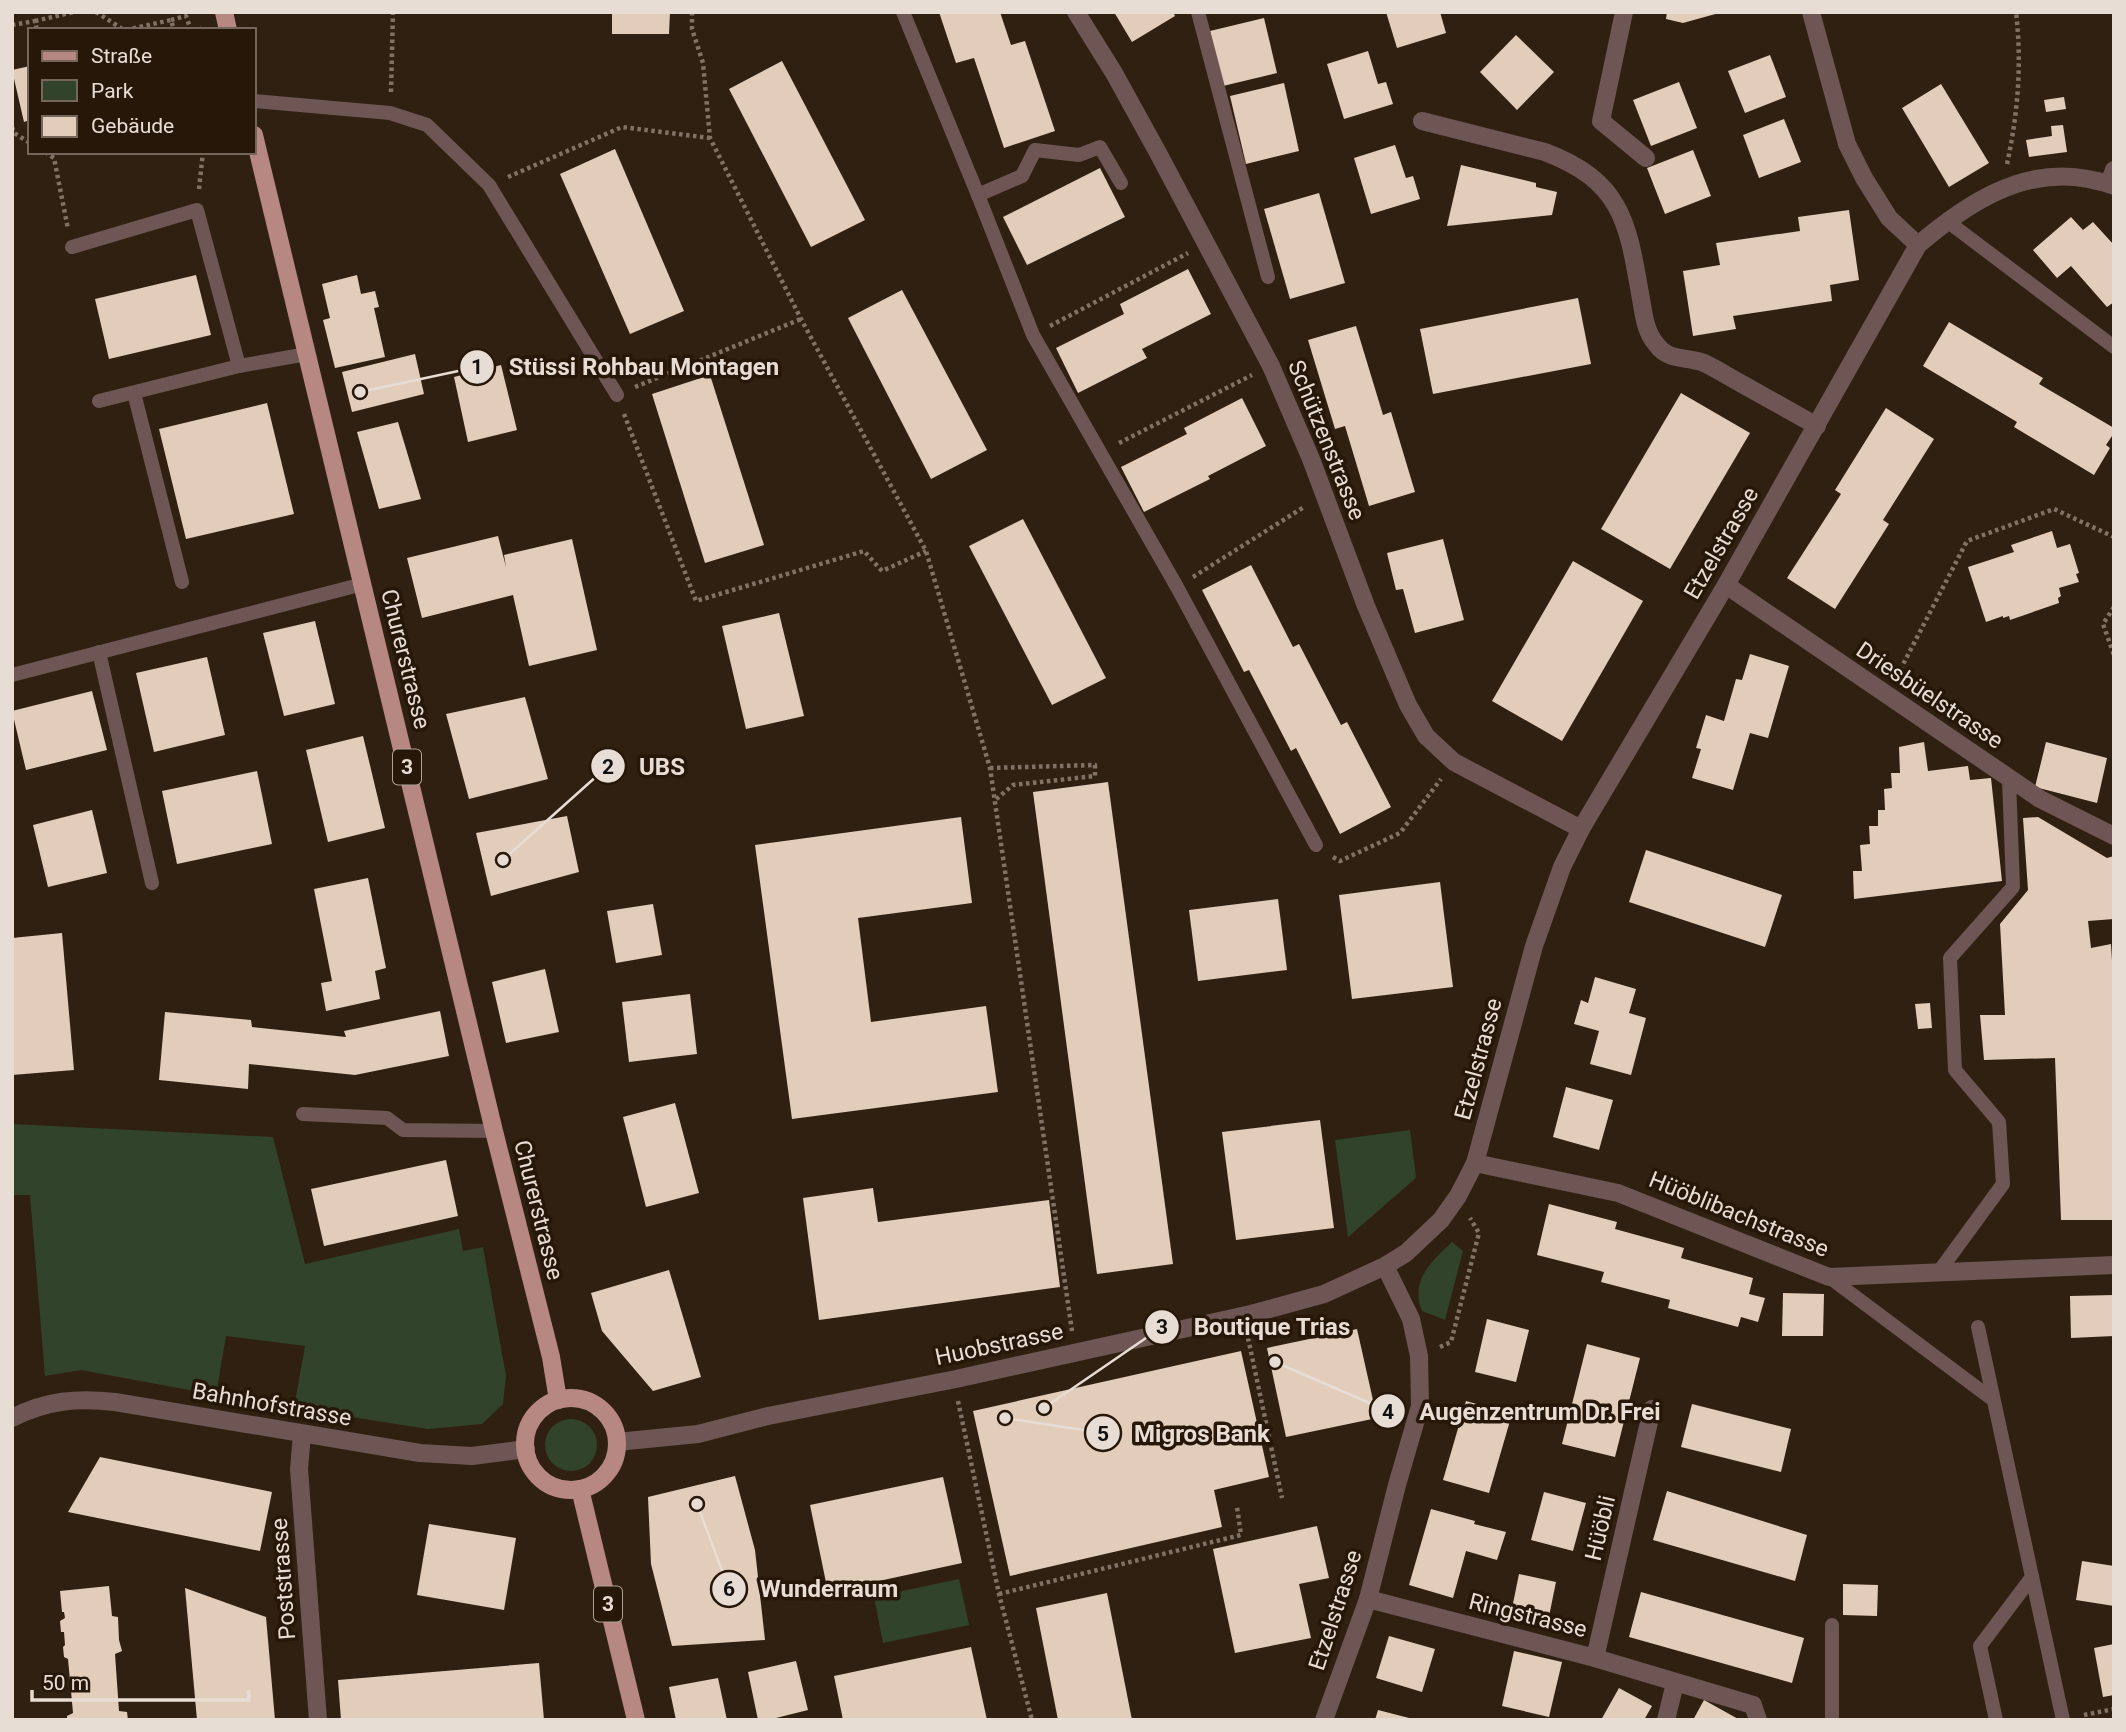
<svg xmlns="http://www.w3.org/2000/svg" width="2126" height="1732" viewBox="0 0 2126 1732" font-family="Roboto,sans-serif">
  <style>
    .green { fill: #31432a }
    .building { fill: #e2ccba }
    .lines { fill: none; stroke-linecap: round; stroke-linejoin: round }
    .path { stroke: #807266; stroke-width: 4.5; stroke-dasharray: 3.5 3.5; stroke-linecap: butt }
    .service { stroke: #6d5653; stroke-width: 14 }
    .minor { stroke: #6d5653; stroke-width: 18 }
    .tertiary { stroke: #6d5653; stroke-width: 18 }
    .primary { stroke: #b78881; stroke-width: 18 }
    .labels { text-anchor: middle; stroke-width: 7; stroke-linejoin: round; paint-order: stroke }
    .shield { fill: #261709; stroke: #aea297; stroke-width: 2 }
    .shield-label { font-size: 21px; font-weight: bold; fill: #e8ddd4 }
    .street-label { font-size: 23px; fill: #e8ddd4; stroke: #261709 }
    .leader { fill: none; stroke: #e8ddd4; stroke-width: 2.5 }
    .callout-dot { fill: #e8ddd4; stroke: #261709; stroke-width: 2.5 }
    .mark-label { font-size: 21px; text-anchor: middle; font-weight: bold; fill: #111 }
    .callout-label { font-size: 24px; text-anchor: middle; font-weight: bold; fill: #e8ddd4; stroke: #261709; stroke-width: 7; stroke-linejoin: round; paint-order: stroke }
  </style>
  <rect width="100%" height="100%" fill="#302012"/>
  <g class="green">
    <path d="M12 1124 273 1137 305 1264 459 1229 463 1251 483 1247 506 1376 503 1404 482 1424 428 1429 294 1408 305 1346 226 1336 216 1395 81 1370 45 1376 30 1195H12Z"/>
    <path d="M1410 1130 1416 1178 1348 1237 1335 1140Z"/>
    <path d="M1452 1242 1463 1251 1445 1320 1422 1311C1410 1280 1431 1262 1452 1242Z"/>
    <circle cx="571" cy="1445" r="26"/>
    <path d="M959 1579 969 1625 883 1643 874 1597Z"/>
  </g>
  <g class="building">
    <path d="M612 12H670L669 34H612Z"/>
    <path d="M939 12H1000L1011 45 1025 41 1055 131 1004 148 974 58 956 63Z"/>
    <path d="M1114 12H1173L1175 16 1132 42Z"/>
    <path d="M1386 12H1440L1446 33 1397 48Z"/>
    <path d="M1667 12H1719V13L1683 23 1666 19Z"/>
    <path d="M1264 18 1277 73 1223 86 1210 31Z"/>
    <path d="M1516 35 1554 72 1517 110 1480 72Z"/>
    <path d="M1368 51 1378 84 1386 82 1393 104 1344 119 1327 64Z"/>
    <path d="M1770 55 1786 97 1745 113 1728 71Z"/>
    <path d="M782 61 865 220 811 247 729 89Z"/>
    <path d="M30 66V120L24 122 12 70Z"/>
    <path d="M1679 82 1697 128 1651 146 1633 100Z"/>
    <path d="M1284 83 1299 151 1246 164 1230 96Z"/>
    <path d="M1941 84 1989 163 1949 187 1902 108Z"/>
    <path d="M2064 97 2066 109 2046 112 2044 100Z"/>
    <path d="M1784 119 1801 162 1759 178 1743 135Z"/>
    <path d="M2063 125 2067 152 2029 157 2026 140 2052 136 2051 126Z"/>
    <path d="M1395 145 1406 178 1413 176 1420 199 1371 214 1354 158Z"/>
    <path d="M615 149 684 311 630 334 560 174Z"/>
    <path d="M1693 150 1711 196 1665 214 1647 168Z"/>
    <path d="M1461 165 1536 183V187L1557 192 1552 215 1447 226Z"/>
    <path d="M1100 168 1125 217 1027 265 1003 217Z"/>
    <path d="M1319 193 1345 283 1290 299 1264 209Z"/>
    <path d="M1849 210 1859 280 1830 285 1832 301 1733 316 1736 329 1693 336 1683 271 1720 265 1716 243 1800 231 1798 217Z"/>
    <path d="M2071 217 2083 230 2093 222 2114 245V302L2107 307 2071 266 2057 278 2033 250Z"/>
    <path d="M1188 269 1211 314 1142 349 1147 358 1078 393 1056 348 1124 314 1120 304Z"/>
    <path d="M196 275 211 335 109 359 95 299Z"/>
    <path d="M357 275 361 294 375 291 379 307 374 308 385 357 335 368 323 320 330 318 322 284Z"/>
    <path d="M902 290 987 450 931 479 848 318Z"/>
    <path d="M1578 298 1591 364 1433 394 1420 329Z"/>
    <path d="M1949 322 2043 378 2039 384 2114 428V433L2106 445 2110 448 2094 475 2014 427 2017 422 1923 366Z"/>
    <path d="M1356 326 1383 415 1391 412 1415 492 1369 506 1345 426 1335 429 1308 340Z"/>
    <path d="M415 354 424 394 352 412 342 372Z"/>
    <path d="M501 365 517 430 468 442 454 377Z"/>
    <path d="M710 375 764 545 705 563 652 394Z"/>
    <path d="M1681 393 1750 433 1670 569 1601 529Z"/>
    <path d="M1242 398 1266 446 1208 476 1210 479 1144 512 1121 467 1187 434 1184 428Z"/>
    <path d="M267 403 294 514 186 539 159 429Z"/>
    <path d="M1886 408 1934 439 1883 520 1889 524 1835 609 1787 578 1841 494 1835 490Z"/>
    <path d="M398 422 421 499 379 509 357 432Z"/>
    <path d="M1023 519 1106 678 1052 705 969 546Z"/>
    <path d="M2052 531 2057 548 2070 544 2079 573 2076 574 2079 582 2059 588 2061 596 2058 598 2059 603 2010 620 2009 616 2003 618V616L1986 622 1968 567 2014 552 2011 545Z"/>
    <path d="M498 536 506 567 504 555 572 539 597 650 529 666 513 595 422 618 407 558Z"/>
    <path d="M1443 539 1464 620 1415 633 1403 589 1396 590 1387 553Z"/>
    <path d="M1573 561 1643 601 1562 741 1492 701Z"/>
    <path d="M1251 565 1293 647 1299 644 1341 725 1347 722 1391 807 1340 834 1296 748 1291 751 1249 670 1244 672 1202 590Z"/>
    <path d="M779 613 804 716 746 729 722 626Z"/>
    <path d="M315 621 335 704 284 716 263 633Z"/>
    <path d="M1750 654 1789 666 1768 738 1750 733 1733 790 1692 778 1701 749 1696 748 1706 715 1724 721 1736 679 1742 680Z"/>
    <path d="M207 657 225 735 154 752 136 673Z"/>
    <path d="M92 691 107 750 26 770 12 711Z"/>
    <path d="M525 697 548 779 469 799 446 714Z"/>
    <path d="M363 736 385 828 328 842 306 750Z"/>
    <path d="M1924 742 1928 771 1968 766 1970 780 1991 778 2002 881 1854 899 1853 871H1862L1860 845 1870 844 1869 826H1878V810H1885L1884 789 1892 788 1891 773H1900L1899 747Z"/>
    <path d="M2046 742 2107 758 2097 803 2035 787Z"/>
    <path d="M257 771 272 844 177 864 162 791Z"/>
    <path d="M1108 782 1173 1264 1097 1274 1033 792Z"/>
    <path d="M92 810 107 873 48 887 33 825Z"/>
    <path d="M567 816 579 872 491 896 476 833Z"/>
    <path d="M961 817 972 903 858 918 871 1022 986 1006 998 1092 792 1119 755 845Z"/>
    <path d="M2038 817 2107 858 2114 856V919L2088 921 2091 948 2111 944 2114 994V1220H2061L2055 1058 1984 1060 1980 1015H2005L2000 924 2028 890 2023 818Z"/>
    <path d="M1646 850 1782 895 1765 947 1629 902Z"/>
    <path d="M368 878 386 968 375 971 380 999 326 1011 321 983 332 981 314 889Z"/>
    <path d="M1440 882 1453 987 1352 999 1339 895Z"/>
    <path d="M1278 899 1287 970 1198 981 1189 910Z"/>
    <path d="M653 904 662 955 616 963 607 911Z"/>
    <path d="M62 933 74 1070 12 1075V938Z"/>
    <path d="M545 969 559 1032 506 1043 492 982Z"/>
    <path d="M1595 977 1636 989 1629 1013 1646 1018 1631 1075 1590 1064 1599 1031 1574 1024 1581 1000 1588 1003Z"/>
    <path d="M690 994 697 1054 629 1062 622 1002Z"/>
    <path d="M1930 1003 1932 1028 1918 1029 1915 1004Z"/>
    <path d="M440 1011 449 1056 355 1075 249 1064 248 1089 159 1080 165 1012 251 1020 252 1027 346 1037 344 1031Z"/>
    <path d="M1566 1087 1613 1100 1599 1150 1553 1137Z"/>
    <path d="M675 1103 699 1193 646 1207 623 1117Z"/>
    <path d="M1320 1120 1334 1228 1236 1240 1222 1132Z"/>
    <path d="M446 1160 458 1216 324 1246 311 1189Z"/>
    <path d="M873 1188 878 1222 1049 1200 1060 1287 819 1320 803 1198Z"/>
    <path d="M1549 1204 1617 1222 1615 1229 1684 1248 1681 1258 1753 1278 1749 1294 1765 1298 1758 1322 1741 1317 1738 1327 1668 1308 1670 1300 1601 1282 1604 1272 1537 1255Z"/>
    <path d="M669 1270 701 1377 653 1391 602 1331 591 1293Z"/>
    <path d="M1783 1293 1824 1294 1823 1336H1782Z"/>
    <path d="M2114 1295V1336L2071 1338 2070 1296Z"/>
    <path d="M1487 1319 1529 1330 1516 1382 1475 1372Z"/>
    <path d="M1357 1329 1377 1418 1286 1437 1267 1348Z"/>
    <path d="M1587 1344 1640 1358 1615 1457 1562 1444Z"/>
    <path d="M1241 1351 1269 1477 1214 1490 1222 1527 1010 1576 973 1411Z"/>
    <path d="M1466 1401 1512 1414 1489 1493 1443 1480Z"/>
    <path d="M1692 1404 1791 1429 1781 1472 1681 1447Z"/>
    <path d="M100 1457 272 1492 260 1551 68 1512Z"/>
    <path d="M735 1476 755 1550 765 1640 672 1646 651 1564 648 1497Z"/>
    <path d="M943 1477 962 1563 828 1592 810 1505Z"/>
    <path d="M1667 1491 1807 1535 1795 1581 1653 1540Z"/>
    <path d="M1544 1492 1586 1503 1573 1551 1531 1540Z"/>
    <path d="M1431 1509 1475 1521 1474 1524 1506 1532 1497 1560 1466 1551 1453 1598 1409 1585Z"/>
    <path d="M429 1524 516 1538 504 1610 417 1595Z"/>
    <path d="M1317 1526 1329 1578 1299 1584 1311 1638 1235 1653 1213 1549Z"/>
    <path d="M2082 1561 2114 1566V1606L2076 1600Z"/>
    <path d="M1519 1574 1556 1582 1547 1626 1510 1618Z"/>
    <path d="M1843 1584 1878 1585 1877 1616 1843 1615Z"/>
    <path d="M109 1586 112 1616 118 1617 119 1640 122 1651 115 1654 119 1711 127 1712 128 1720H67V1716L73 1713 68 1659 64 1657 63 1647 65 1645 64 1632H61L60 1621 65 1618 64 1612H62L60 1591Z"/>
    <path d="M185 1588 266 1617 275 1720H197Z"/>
    <path d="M1641 1592 1804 1638 1792 1683 1629 1637Z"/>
    <path d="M1107 1593 1132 1720H1058L1036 1608Z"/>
    <path d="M1389 1636 1435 1649 1422 1692 1376 1678Z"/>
    <path d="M2114 1644V1695L2103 1697 2094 1648Z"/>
    <path d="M971 1647 987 1720H843L834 1676Z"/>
    <path d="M1514 1651 1562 1662 1549 1717 1502 1706Z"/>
    <path d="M796 1661 808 1710 768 1720H758L748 1672Z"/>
    <path d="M539 1663 544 1720H341L338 1680Z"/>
    <path d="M718 1678 727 1720H676L669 1687Z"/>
    <path d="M1619 1688 1652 1706 1644 1720H1601Z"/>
    <path d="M1704 1700 1740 1720H1693Z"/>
    <path d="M1378 1710 1413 1719V1720H1375Z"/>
  </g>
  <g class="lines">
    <g class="path">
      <path d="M96 12 124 30"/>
      <path d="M692 12V29L703 63 710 138 801 319 926 551 990 768 1072 1331"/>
      <path d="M171 20 186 16 191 30"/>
      <path d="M35 21 74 12"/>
      <path d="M12 25 35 21 37 30"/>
      <path d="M126 30 171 20 174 30"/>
      <path d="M194 30 201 28"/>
      <path d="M391 92 393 12"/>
      <path d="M12 127 14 133 30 143"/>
      <path d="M45 152 54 158 68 229"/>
      <path d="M2007 164C2018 113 2022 64 2016 12"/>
      <path d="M508 177 622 127 710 138"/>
      <path d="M199 189 203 152"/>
      <path d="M1050 326 1188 253"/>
      <path d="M635 387 801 319"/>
      <path d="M624 414 696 601 864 551 882 571 926 551"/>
      <path d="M1119 443 1252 375"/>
      <path d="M1193 577 1304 507"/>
      <path d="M2114 607 2103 624 2114 655"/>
      <path d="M1897 676 1967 541 2054 509 2114 537"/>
      <path d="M990 768 1095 765V776L1013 785 994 801"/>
      <path d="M1333 857 1340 861 1400 833 1441 779"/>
      <path d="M1248 1338 1282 1498"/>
      <path d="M1440 1347 1451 1342 1479 1233 1470 1218"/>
      <path d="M958 1401 999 1594 1032 1720"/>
      <path d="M999 1594 1241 1535 1237 1507"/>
      <path d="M2084 1715 2114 1709"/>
    </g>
    <g class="service">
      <path d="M903 12 978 195 1022 176 1035 150 1079 155 1100 147 1121 183"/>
      <path d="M1198 12 1268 277"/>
      <path d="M254 101 390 113 427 125 489 185 617 395"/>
      <path d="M978 195 1033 335 1177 587 1316 845"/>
      <path d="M1947 221 2114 347"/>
      <path d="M72 247 197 210 239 366"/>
      <path d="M134 393 182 582"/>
      <path d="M99 401 239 366 307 354"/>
      <path d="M99 652 152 883"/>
      <path d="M12 675 363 584"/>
      <path d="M303 1114 387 1118 403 1130 494 1131"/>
      <path d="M1938 1273 2003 1184 1999 1122 1955 1070 1950 958 2013 887 2009 779"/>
      <path d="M1829 1277 1992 1399"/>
      <path d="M1978 1327 2063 1720"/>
      <path d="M1832 1720V1625"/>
      <path d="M1996 1720 1980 1646 2032 1577"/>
    </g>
    <g class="minor">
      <path d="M1076 12 1114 73 1157 151 1271 366 1311 459 1366 606 1408 705 1426 736 1454 762 1581 829"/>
      <path d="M1624 12 1601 121 1646 158"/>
      <path d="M1811 12 1847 144 1864 178 1889 218 1918 245"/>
      <path d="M1422 121 1545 152C1624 182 1628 225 1641 299 1644 315 1645 331 1656 344 1669 362 1686 356 1704 363 1717 369 1729 377 1742 384 1767 398 1792 412 1817 426"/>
      <path d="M2109 183 2114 170"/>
      <path d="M1726 585 2040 799 2114 836"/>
      <path d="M1475 1163 1618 1193 1829 1277 2114 1265"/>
      <path d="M12 1418C47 1400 77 1398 115 1402L420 1453 472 1456 526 1449"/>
      <path d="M302 1434 299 1469 318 1720"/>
      <path d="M1368 1599 1595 1658 1753 1705 1758 1720"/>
      <path d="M1595 1658 1652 1409"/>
      <path d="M1324 1720 1368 1599 1397 1485 1420 1406 1419 1356 1411 1319 1385 1266"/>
      <path d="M1666 1720 1675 1683"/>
    </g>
    <path class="tertiary" d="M617 1442 698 1434 768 1416 956 1379 1251 1314 1324 1294 1385 1266 1406 1253 1441 1220 1458 1196 1475 1163 1534 946 1562 867 1581 829 1726 585 1918 245C1965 205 2022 166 2088 179 2097 181 2106 182 2114 186"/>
    <g class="primary">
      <path d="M224 12 228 30"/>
      <path d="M254 135 494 1131 551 1357 558 1400"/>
      <circle cx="571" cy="1444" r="46"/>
      <path d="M580 1489 636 1720"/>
    </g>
  </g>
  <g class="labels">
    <g class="shield">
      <rect x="393" y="749.5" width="28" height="35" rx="5"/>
      <rect x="594" y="1586.5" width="28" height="35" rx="5"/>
    </g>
    <g class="shield-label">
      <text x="407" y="774">3</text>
      <text x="608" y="1611">3</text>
    </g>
    <g class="street-label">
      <text transform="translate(1327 440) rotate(68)" y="8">Schützenstrasse</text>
      <text transform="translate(1721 543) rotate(-60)" y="8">Etzelstrasse</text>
      <text transform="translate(406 659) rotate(76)" y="8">Churerstrasse</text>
      <text transform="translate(1930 695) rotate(34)" y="8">Driesbüelstrasse</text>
      <text transform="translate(1478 1059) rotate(-75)" y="8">Etzelstrasse</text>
      <text transform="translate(539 1210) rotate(76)" y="8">Churerstrasse</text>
      <text transform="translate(1739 1214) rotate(22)" y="8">Hüöblibachstrasse</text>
      <text transform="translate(999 1344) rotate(-12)" y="8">Huobstrasse</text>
      <text transform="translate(272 1404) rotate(10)" y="8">Bahnhofstrasse</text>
      <text transform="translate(1600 1528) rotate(-77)" y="8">Hüöbli</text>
      <text transform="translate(283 1579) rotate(-94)" y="8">Poststrasse</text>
      <text transform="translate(1335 1610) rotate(-72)" y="8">Etzelstrasse</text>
      <text transform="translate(1528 1615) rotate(14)" y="8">Ringstrasse</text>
    </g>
  </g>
  <path class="leader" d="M360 392L477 367M503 860L608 766M1044 1408L1162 1327M1275 1362L1388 1411M1005 1418L1103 1433M697 1504L729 1589"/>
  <g class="callout-dot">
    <circle cx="360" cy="392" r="7"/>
    <circle cx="503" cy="860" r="7"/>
    <circle cx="1044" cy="1408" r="7"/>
    <circle cx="1275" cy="1362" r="7"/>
    <circle cx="1005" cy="1418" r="7"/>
    <circle cx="697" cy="1504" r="7"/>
    <circle cx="477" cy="367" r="18"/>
    <circle cx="608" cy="766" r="18"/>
    <circle cx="1162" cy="1327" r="18"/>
    <circle cx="1388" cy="1411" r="18"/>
    <circle cx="1103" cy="1433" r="18"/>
    <circle cx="729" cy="1589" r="18"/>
  </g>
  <g class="mark-label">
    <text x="477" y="374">1</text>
    <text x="608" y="774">2</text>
    <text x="1162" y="1334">3</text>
    <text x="1388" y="1419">4</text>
    <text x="1103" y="1441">5</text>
    <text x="729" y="1596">6</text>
  </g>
  <g class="callout-label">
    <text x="644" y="375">Stüssi Rohbau Montagen</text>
    <text x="662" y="775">UBS</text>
    <text x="1272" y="1335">Boutique Trias</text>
    <text x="1540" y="1420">Augenzentrum Dr. Frei</text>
    <text x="1202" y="1442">Migros Bank</text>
    <text x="829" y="1597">Wunderraum</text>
  </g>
  <rect width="2126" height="1732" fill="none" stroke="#e8ddd4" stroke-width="28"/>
  <rect x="28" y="28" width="228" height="126" fill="#261709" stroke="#74665a" stroke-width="2"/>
  <rect x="42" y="51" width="35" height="10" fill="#b78881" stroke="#74665a" stroke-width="2"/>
  <text x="91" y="63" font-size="21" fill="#e8ddd4">Straße</text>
  <rect x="42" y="80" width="35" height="21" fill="#31432a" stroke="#74665a" stroke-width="2"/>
  <text x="91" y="98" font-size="21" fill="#e8ddd4">Park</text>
  <rect x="42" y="116" width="35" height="21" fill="#e2ccba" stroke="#74665a" stroke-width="2"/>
  <text x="91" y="133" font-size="21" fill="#e8ddd4">Gebäude</text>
  <path d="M32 1690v10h217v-10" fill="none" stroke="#e8ddd4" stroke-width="3.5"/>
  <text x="42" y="1690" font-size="21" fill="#e8ddd4" stroke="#261709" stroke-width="5" paint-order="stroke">50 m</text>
</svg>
